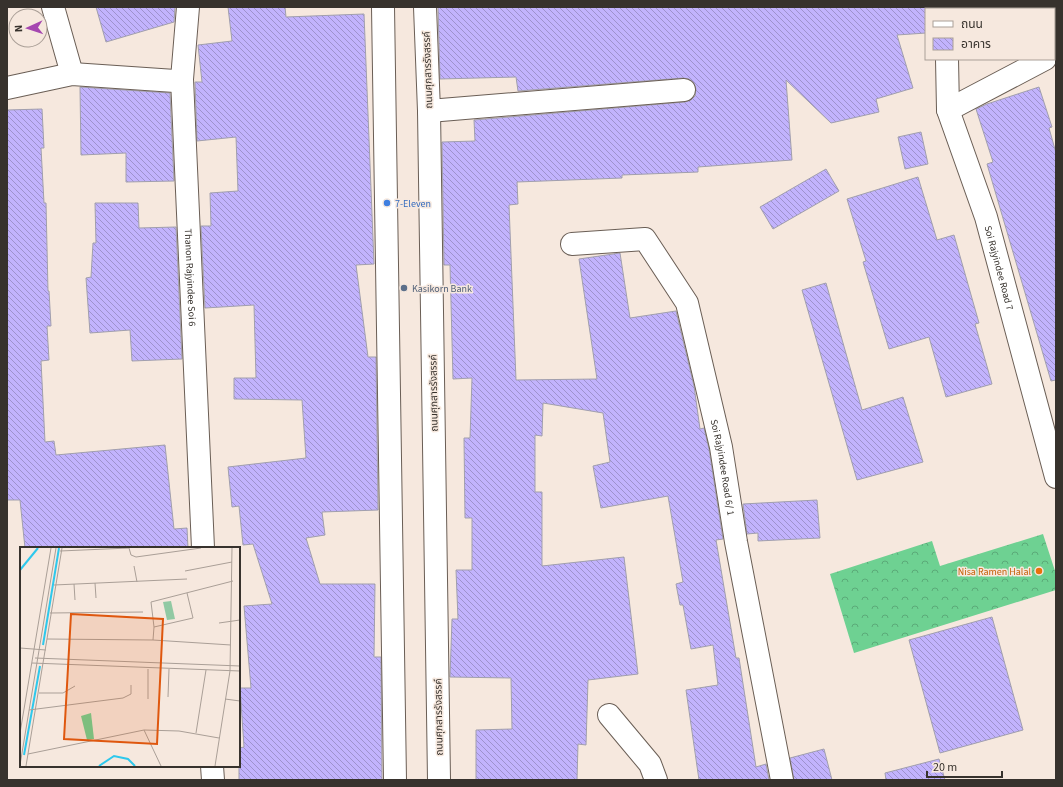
<svg xmlns="http://www.w3.org/2000/svg" width="1063" height="787" viewBox="0 0 1063 787" font-family="'Source Sans 3','Noto Sans Thai',sans-serif">
  <style>
    .forest { fill: url(#forest-crowns) }
    .building { fill: url(#building-back-hatch); stroke: #a19fad }
    .lines { fill: none; stroke-linecap: round; stroke-linejoin: round }
    .minor-casing { stroke: #6a5e55; stroke-width: 24 }
    .tertiary-casing { stroke: #6a5e55; stroke-width: 24 }
    .minor { stroke: #fff; stroke-width: 22 }
    .tertiary { stroke: #fff; stroke-width: 22 }
    .shop-dot { fill: #3f7fe0; stroke: #f6e8de; stroke-width: 1.5 }
    .service-dot { fill: #5c6f8a; stroke: #f6e8de; stroke-width: 1.5 }
    .food-dot { fill: #e8710a; stroke: #f6e8de; stroke-width: 1.5 }
    .labels { text-anchor: middle; stroke-width: 3; stroke-linejoin: round; paint-order: stroke }
    .street-label { font-size: 10px; fill: #37322d; stroke: #f6e8de }
    .shop-label { font-size: 10px; fill: #366cbe; stroke: #f6e8de; text-anchor: start }
    .service-label { font-size: 10px; fill: #4e5e75; stroke: #f6e8de; text-anchor: start }
    .food-label { font-size: 10px; fill: #c56008; stroke: #f6e8de; text-anchor: end }
    .inset-river { fill: none; stroke: #2ec8ec; stroke-width: 2 }
    .inset-road { fill: none; stroke: #aa9f97; stroke-width: 1 }
    .view { fill: #df570e; fill-opacity: 0.15; stroke: #df570e; stroke-width: 2 }
    .inset-edge { fill: none; stroke: #37322d; stroke-width: 2 }
  </style>
  <defs>
    <pattern id="forest-crowns" width="20" height="18" patternUnits="userSpaceOnUse"><rect width="20" height="18" fill="#6ed192"/><path d="M2 6a3 3 0 1 1 6 0M12 15a3 3 0 1 1 6 0" fill="none" stroke="#5baa78"/></pattern>
    <pattern id="building-back-hatch" width="6" height="6" patternUnits="userSpaceOnUse"><rect width="6" height="6" fill="#c2b3fd"/><path d="M-1 5l2 2M0 0l6 6M5-1l2 2" fill="none" stroke="#9e92cd"/></pattern>
  </defs>
  <rect width="100%" height="100%" fill="#f6e8de"/>
  <path class="forest" d="M1043 534 1056 574V590L854 653 830 574 932 541 940 566Z"/>
  <g class="building">
    <path d="M96 7H175L174 22 106 42Z"/>
    <path d="M228 7H285L286 17 364 14 374 264 356 265 368 357H376L378 510 322 512 325 535 306 538 320 584H375L374 657H381L382 780H239V748L244 747 240 688H251L244 606 272 604 253 544 243 545 239 506 232 507 228 467 306 458 302 400 234 399V378H256L254 305 205 308 201 226H211L210 193 238 191 236 137 197 141 195 82H202L198 45 232 41Z"/>
    <path d="M438 7H926V33L897 35 913 88 876 99 879 112 831 123 786 80 792 160 698 167V172L622 175V178L517 182 518 204 509 205 516 380 597 379 579 259 620 253 630 318 676 311 694 386 700 429 704 428 709 449 723 539 716 540 736 658H739L756 767 766 764 769 780H699L686 690 718 685 713 645 691 649 683 605H680L676 584 683 582 668 496 601 508 593 466 610 462 603 413 543 403 542 436 535 435V492H542V566L624 557 638 674 588 680 586 745 578 744 577 780H476V730L512 729 511 678 450 677 452 619H458L456 570H472V518H465L464 438H470L472 378 453 379 450 265H444L442 142 475 141 474 120 685 102 691 100 695 96 696 89 694 83 689 79 683 78 518 91 516 77 440 79Z"/>
    <path d="M80 87 170 93 174 181 126 182V153L81 155Z"/>
    <path d="M1039 87 1052 127 1049 128 1056 153V380L1051 381 987 164 993 162 976 109 987 104Z"/>
    <path d="M42 109 44 148H41L44 203H46L48 291H49L51 326H47L49 360 41 361 45 442 54 441 56 455 165 445 174 529 187 528 188 548H25L20 500H7V110Z"/>
    <path d="M921 132 928 164 905 169 898 137Z"/>
    <path d="M826 169 839 191 773 229 760 207Z"/>
    <path d="M918 177 937 240 954 235 979 323 975 324 992 384 946 397 929 337 889 349 863 262 866 261 847 199Z"/>
    <path d="M95 203H138L139 228 176 227 182 359 132 361 130 330 90 333 86 278 91 277 93 243H96Z"/>
    <path d="M826 283 862 410 903 397 923 462 857 480 802 290Z"/>
    <path d="M817 500 820 538 758 541V533L747 534 743 504Z"/>
    <path d="M992 617 1023 730 940 753 909 640Z"/>
    <path d="M824 749 832 780H794L790 758Z"/>
    <path d="M939 759 945 780H886L885 773Z"/>
  </g>
  <g class="lines">
    <defs>
      <g id="minor">
        <path d="M53 7 72 74"/>
        <path id="s1" d="M188 7 182 79 203 548"/>
        <path d="M946 7V9"/>
        <path id="s2" d="M947 59 948 110 986 217 1056 477"/>
        <path d="M7 88 72 74 175 81 182 79"/>
        <path d="M948 110 1045 59"/>
        <path d="M429 111 684 90"/>
        <path id="s3" d="M572 244 645 239 687 303 721 447 736 542 782 780"/>
        <path d="M609 715 650 764 656 780"/>
        <path d="M212 766 213 780"/>
      </g>
      <g id="tertiary">
        <path d="M383 7 395 780"/>
        <path d="M425 7 429 111 439 780"/>
      </g>
    </defs>
    <use href="#minor" class="minor-casing"/>
    <use href="#tertiary" class="tertiary-casing"/>
    <use href="#minor" class="minor"/>
    <use href="#tertiary" class="tertiary"/>
  </g>
  <circle class="shop-dot" cx="387" cy="203" r="4"/>
  <circle class="service-dot" cx="404" cy="288" r="4"/>
  <circle class="food-dot" cx="1039" cy="571" r="4"/>
  <g class="labels">
    <g class="street-label">
      <text transform="translate(427 70) rotate(-92)" y="4">ถนนศุภสารรังสรรค์</text>
      <text dy="4" stroke="none"><textPath href="#s2" startOffset="217">Soi Rajyindee Road 7</textPath></text>
      <text dy="4" stroke="none"><textPath href="#s1" startOffset="271">Thanon Rajyindee Soi 6</textPath></text>
      <text transform="translate(433 393) rotate(-91)" y="4">ถนนศุภสารรังสรรค์</text>
      <text dy="4" stroke="none"><textPath href="#s3" startOffset="318">Soi Rajyindee Road 6/ 1</textPath></text>
      <text transform="translate(438 717) rotate(-91)" y="4">ถนนศุภสารรังสรรค์</text>
    </g>
    <g class="shop-label">
      <text x="395" y="207">7-Eleven</text>
    </g>
    <g class="service-label">
      <text x="412" y="292">Kasikorn Bank</text>
    </g>
    <g class="food-label">
      <text x="1031" y="575">Nisa Ramen Halal</text>
    </g>
  </g>
  <g transform="translate(20 547)">
    <rect width="220" height="220" fill="#f6e8de"/>
    <path d="M71 166 74 192 67 193 61 169Z" fill="#6ed192"/>
    <path d="M151 54 155 72 147 73 143 55Z" fill="#91c9a3"/>
    <path class="inset-river" d="M0 23 18 1M23 98 39 1M4 208 20 119M79 219 94 209 108 212 115 219"/>
    <path class="inset-road" d="M40 4 109 1 111 8 116 10 181 1M114 19 117 35M165 24 212 15M75 36 76 51M54 37 55 53M34 38 167 32M30 66 123 65M199 76 220 73M134 80 173 71 167 46M27 92 133 93 211 98M133 93 134 80 131 55 213 34M0 101 26 103M15 111 220 119M12 116 220 124M128 122V152M19 146H43L55 139M148 150 149 122M205 152 220 154M9 163 103 151 111 147V138M124 183 141 219M0 186 31 1M176 186 186 123M8 207 124 183 159 184 199 191M0 218 36 1M6 219 42 1M195 219 210 124 212 1"/>
    <path class="view" d="M51 67 143 72 137 197 44 192Z"/>
    <rect width="220" height="220" class="inset-edge"/>
  </g>
  <rect width="1063" height="787" fill="none" stroke="#37322d" stroke-width="16"/>
  <rect x="925" y="8" width="130" height="52" fill="#f6e8de" stroke="#aa9f97"/>
  <rect x="933" y="21" width="20" height="6" fill="#ffffff" stroke="#aa9f97"/>
  <text x="961" y="28" font-size="12" fill="#37322d">ถนน</text>
  <rect x="933" y="38" width="20" height="12" fill="url(#building-back-hatch)" stroke="#aa9f97"/>
  <text x="961" y="48" font-size="12" fill="#37322d">อาคาร</text>
  <g transform="translate(28 28) rotate(267)"><circle r="19" fill="#f6e8de" stroke="#aa9f97"/>
  <path d="M0-3L7 15L0 10L-7 15Z" fill="#a547b0"/>
  <text y="-6" font-size="11" font-weight="bold" text-anchor="middle" fill="#37322d">N</text>
  </g>
  <path d="M927 771v6h75v-6" fill="none" stroke="#37322d" stroke-width="2"/>
  <text x="933" y="771" font-size="12" fill="#37322d" stroke="#f6e8de" stroke-width="3" paint-order="stroke">20 m</text>
</svg>
